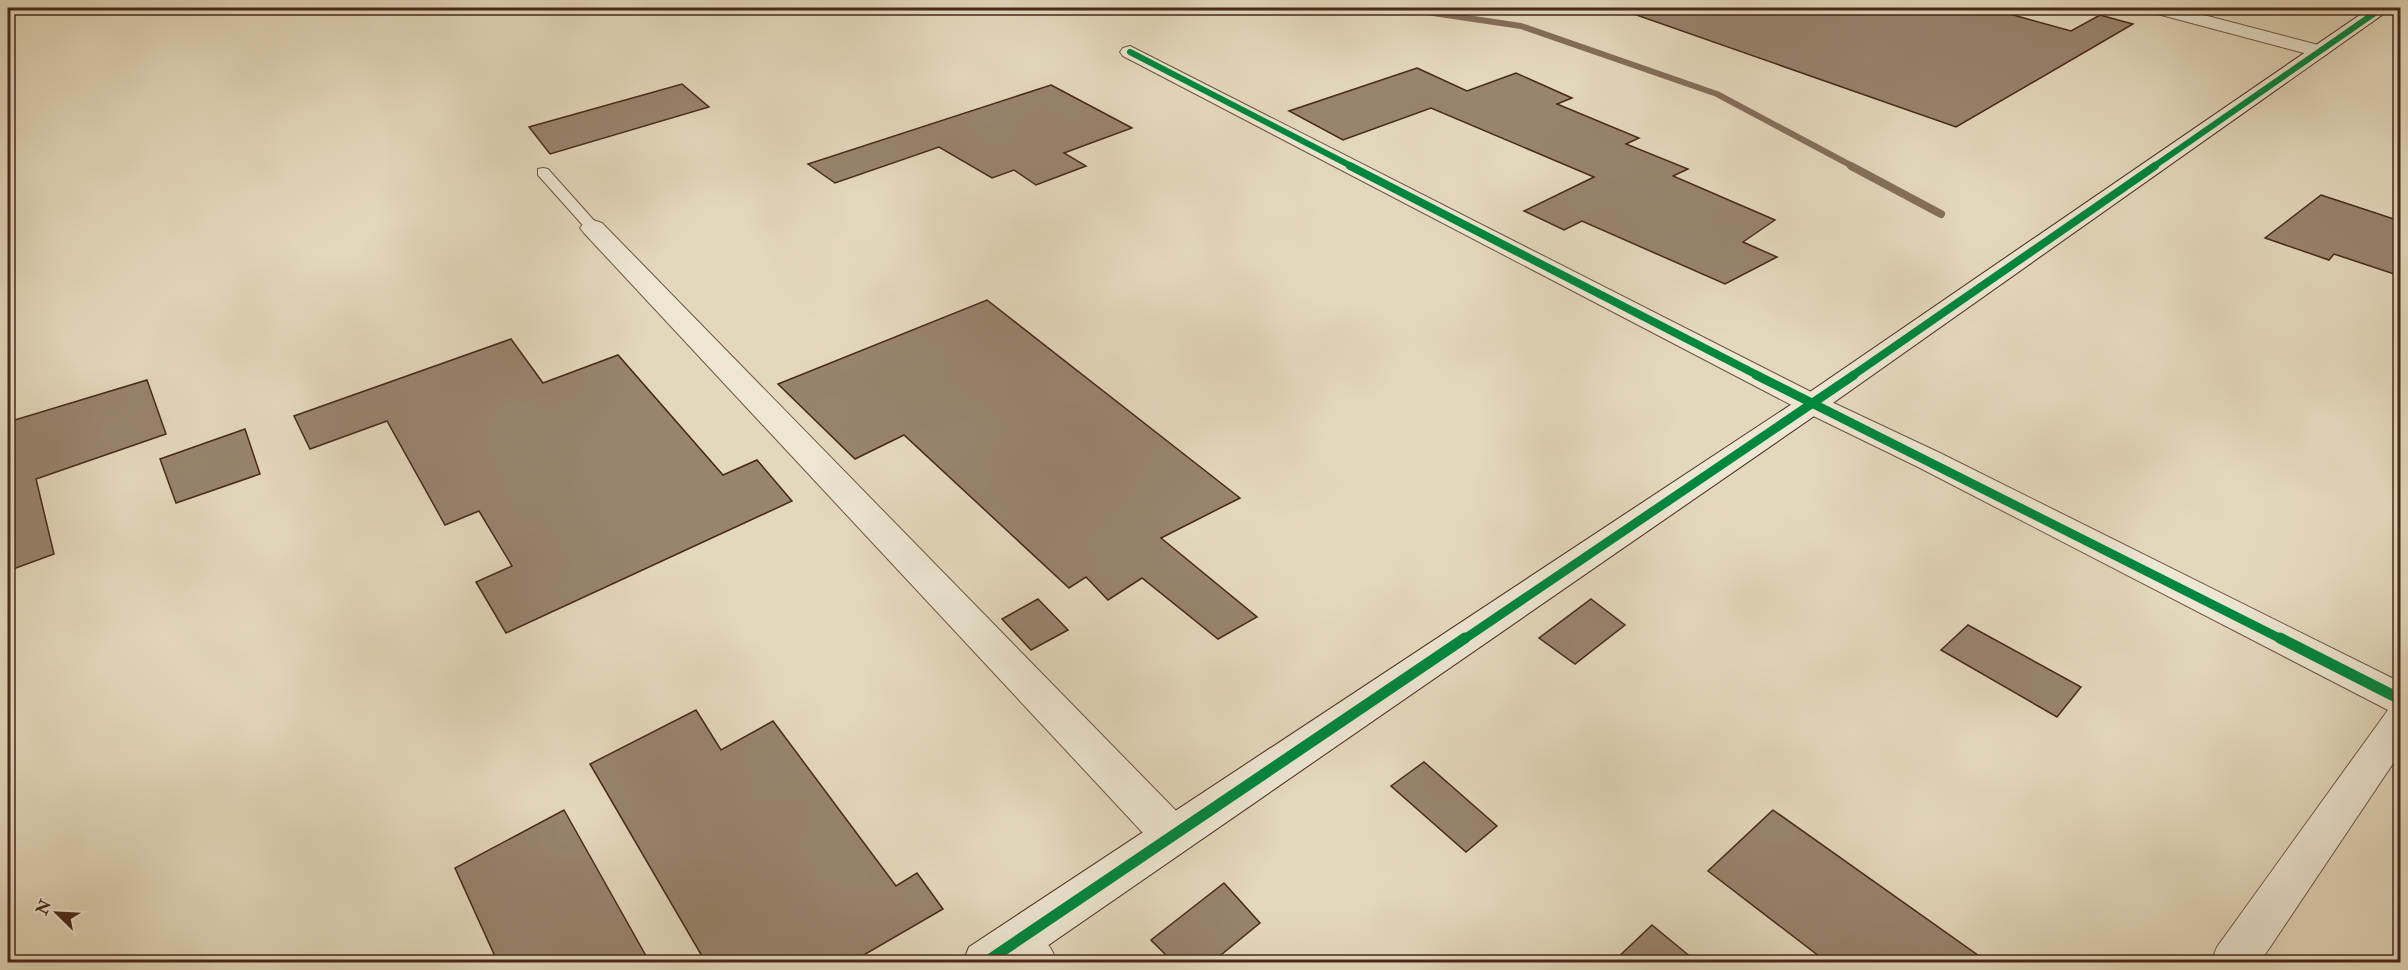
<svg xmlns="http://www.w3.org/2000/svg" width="2408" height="970" viewBox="0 0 2408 970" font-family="'IM FELL Double Pica',serif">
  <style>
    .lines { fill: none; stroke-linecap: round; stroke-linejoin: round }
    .stream-far1 { stroke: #856e5a; stroke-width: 6 }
    .stream { stroke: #856e5a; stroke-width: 8 }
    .building { fill: #99846e; stroke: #47281a; stroke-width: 1.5 }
    .lane-casing { stroke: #6e5442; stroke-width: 2 }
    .street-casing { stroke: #6e5442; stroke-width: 2 }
    .secondary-casing { stroke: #47281a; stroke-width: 2 }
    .lane { fill: #ede6d3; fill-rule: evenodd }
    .street { fill: #ede6d3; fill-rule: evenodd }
    .secondary { fill: #ede6d3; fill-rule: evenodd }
    .cycleway-far3-casing { stroke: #ede6d3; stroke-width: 8 }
    .cycleway-far2-casing { stroke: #ede6d3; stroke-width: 10 }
    .cycleway-far1-casing { stroke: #ede6d3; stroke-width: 13 }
    .cycleway-casing { stroke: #ede6d3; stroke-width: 15 }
    .cycleway-far3 { stroke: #00873e; stroke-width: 6 }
    .cycleway-far2 { stroke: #00873e; stroke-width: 8 }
    .cycleway-far1 { stroke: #00873e; stroke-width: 9 }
    .cycleway { stroke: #00873e; stroke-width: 11 }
  </style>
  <rect width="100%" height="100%" fill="#e4d8bc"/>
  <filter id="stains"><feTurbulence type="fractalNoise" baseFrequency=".00333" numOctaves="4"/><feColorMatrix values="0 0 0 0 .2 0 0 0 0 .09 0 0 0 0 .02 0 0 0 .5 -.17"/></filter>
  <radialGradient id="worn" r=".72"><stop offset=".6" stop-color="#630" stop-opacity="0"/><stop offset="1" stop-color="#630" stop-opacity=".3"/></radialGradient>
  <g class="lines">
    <path class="stream-far1" d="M1399 8 1521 26 1717 94 1854 167"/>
    <path class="stream" d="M1851 166 1941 214"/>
  </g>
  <g class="building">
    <path d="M1625 8H1988L2071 31 2100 15 2133 24 1956 127 1625 11Z"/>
    <path d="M1417 68 1467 91 1516 73 1572 98 1557 104 1639 138 1626 144 1688 169 1673 176 1775 220 1743 242 1777 257 1725 284 1582 221 1564 230 1524 211 1594 177 1431 108 1343 140 1289 111Z"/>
    <path d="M682 84 709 107 550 154 529 127Z"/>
    <path d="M1051 85 1132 128 1064 153 1086 166 1036 185 1014 170 992 178 939 147 835 183 808 164Z"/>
    <path d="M2321 195 2400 221V276L2334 254 2329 260 2265 238Z"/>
    <path d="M987 300 1240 498 1161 538 1257 617 1218 639 1142 578 1108 600 1086 577 1069 588 904 435 855 459 778 384Z"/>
    <path d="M511 339 543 383 618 355 723 475 757 460 792 501 506 633 476 582 512 566 479 511 445 525 387 421 310 449 294 416Z"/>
    <path d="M147 380 166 434 36 479 54 554 8 571V422Z"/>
    <path d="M245 429 260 474 176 503 160 459Z"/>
    <path d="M1038 599 1068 630 1031 650 1002 619Z"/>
    <path d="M1591 599 1625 625 1575 664 1539 638Z"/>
    <path d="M1968 625 2081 687 2057 717 1941 650Z"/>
    <path d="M696 710 721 750 773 721 896 886 917 873 943 909 850 963H706L590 764Z"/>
    <path d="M1424 762 1497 826 1466 852 1391 786Z"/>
    <path d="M564 810 650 963H498L455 868Z"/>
    <path d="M1773 810 1989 963H1828L1708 871Z"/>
    <path d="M1224 883 1260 923 1211 963H1174L1151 940Z"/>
    <path d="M1652 925 1698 963H1612Z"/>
  </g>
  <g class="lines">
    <defs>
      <path id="lane" d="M543 168 548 169 598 225V231H588L538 175V169Z"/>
      <g id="street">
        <path d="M2148 8H2177L2326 47 2329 51 2326 55 2319 57 2150 12Z"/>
        <path d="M1130 46 1823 398 1940 453 2400 682V753L2260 962H2211L2217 947 2388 710 1918 467 1801 410 1123 56 1120 52 1123 48Z"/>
        <path d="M593 220 602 223 1187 822 1194 835 1187 848 1172 853 1157 848 584 233 580 228 584 223Z"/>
        <path d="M1017 921C1037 929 1050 942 1057 962H1005L994 942 1001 927Z"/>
      </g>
      <path id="secondary" d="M2370 8H2392L1823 410 1024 962H963L969 947 1801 398Z"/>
    </defs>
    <use href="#lane" class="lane-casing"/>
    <use href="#street" class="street-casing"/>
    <use href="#secondary" class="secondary-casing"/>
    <use href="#lane" class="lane"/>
    <use href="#street" class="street"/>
    <use href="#secondary" class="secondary"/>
    <defs>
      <g id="cycleway-far3">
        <path d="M1130 52 1353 167"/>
        <path d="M2153 167 2382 8"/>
      </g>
      <g id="cycleway-far2">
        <path d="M1350 166 1759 376"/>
        <path d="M1852 376 2155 166"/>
      </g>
      <g id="cycleway-far1">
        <path d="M1756 375 2283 640"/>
        <path d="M1463 640 1854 375"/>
      </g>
      <g id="cycleway">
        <path d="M2280 638 2400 699"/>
        <path d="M986 962 1465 638"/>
      </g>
    </defs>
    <use href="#cycleway-far3" class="cycleway-far3-casing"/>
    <use href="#cycleway-far2" class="cycleway-far2-casing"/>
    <use href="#cycleway-far1" class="cycleway-far1-casing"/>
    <use href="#cycleway" class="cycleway-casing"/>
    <use href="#cycleway-far3" class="cycleway-far3"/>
    <use href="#cycleway-far2" class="cycleway-far2"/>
    <use href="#cycleway-far1" class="cycleway-far1"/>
    <use href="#cycleway" class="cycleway"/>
  </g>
  <rect width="2408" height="970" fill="none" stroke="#e4d8bc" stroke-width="30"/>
  <rect x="9" y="9" width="2390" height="952" fill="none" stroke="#47281a" stroke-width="3"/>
  <rect x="15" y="15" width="2378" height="940" fill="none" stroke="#47281a" stroke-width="1.5"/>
  <g transform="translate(57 913) rotate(294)" stroke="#ede6d3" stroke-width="4.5" paint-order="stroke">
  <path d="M0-4.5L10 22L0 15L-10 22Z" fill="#47281a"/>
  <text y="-9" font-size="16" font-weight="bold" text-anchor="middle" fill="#47281a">N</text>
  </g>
  <rect width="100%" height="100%" filter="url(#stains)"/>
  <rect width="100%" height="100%" fill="url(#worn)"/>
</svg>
